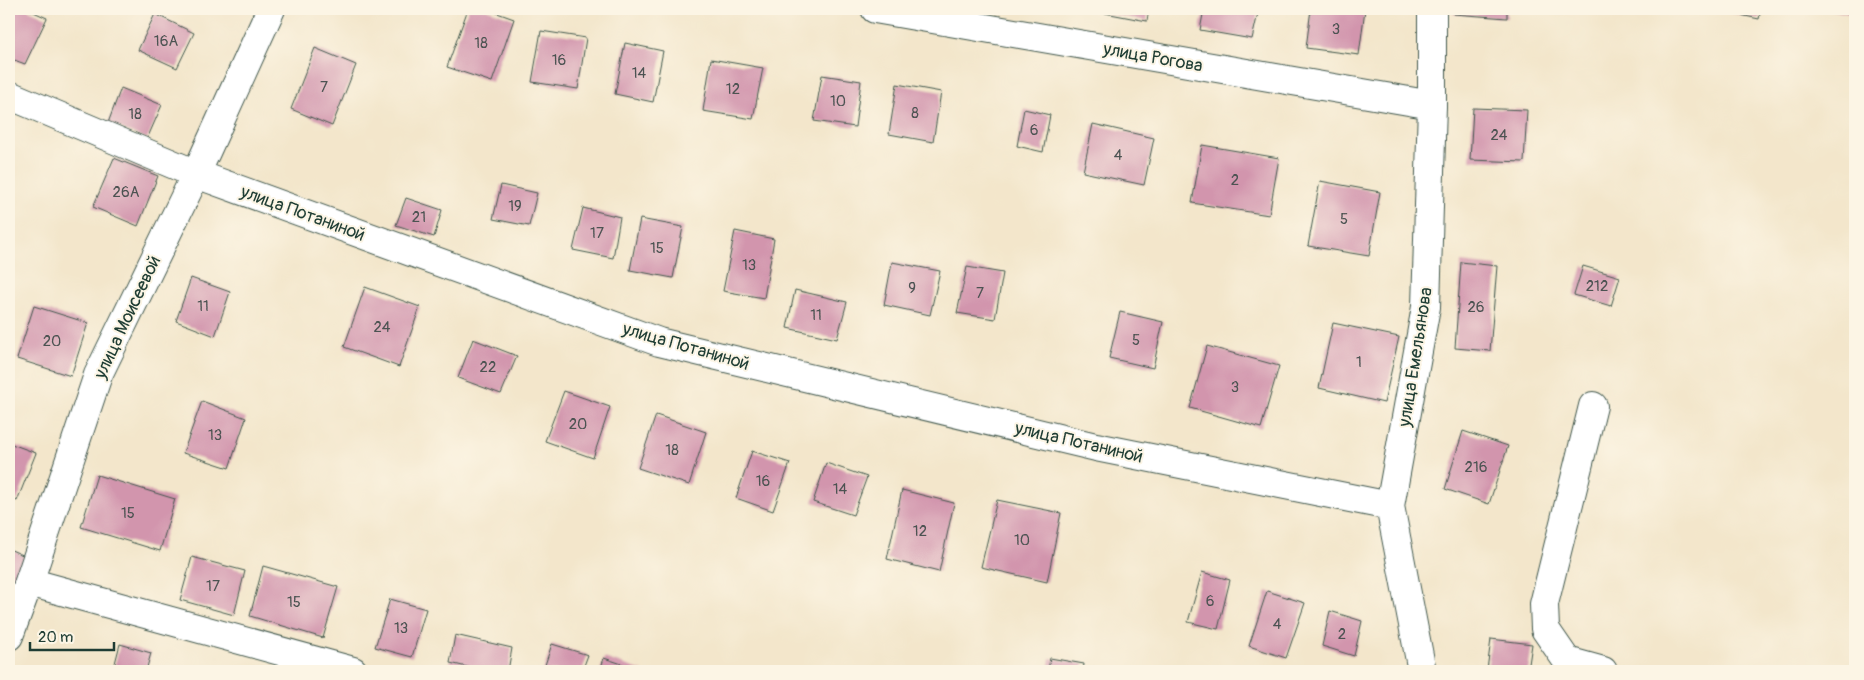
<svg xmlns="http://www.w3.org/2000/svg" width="1864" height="680" viewBox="0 0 1864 680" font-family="Pangolin,sans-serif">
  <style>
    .building { fill: #d295ad }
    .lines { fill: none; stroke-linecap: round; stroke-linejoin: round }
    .minor-casing { stroke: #3f564b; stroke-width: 30 }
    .minor { stroke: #fff; stroke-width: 28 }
    .labels { text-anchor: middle; stroke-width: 4; stroke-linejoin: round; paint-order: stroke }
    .number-label { font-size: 15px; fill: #4c5352 }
    .street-label { font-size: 18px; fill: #1f3d34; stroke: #fcf5e5 }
  </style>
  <rect width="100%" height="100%" fill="#fcf5e5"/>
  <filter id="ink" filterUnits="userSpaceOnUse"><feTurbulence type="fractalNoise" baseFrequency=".02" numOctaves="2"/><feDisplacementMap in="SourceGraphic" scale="10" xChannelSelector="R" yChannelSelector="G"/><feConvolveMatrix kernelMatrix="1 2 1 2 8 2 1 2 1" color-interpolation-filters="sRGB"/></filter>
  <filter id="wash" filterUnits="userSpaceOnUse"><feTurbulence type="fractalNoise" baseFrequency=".0096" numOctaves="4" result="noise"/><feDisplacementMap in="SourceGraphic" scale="20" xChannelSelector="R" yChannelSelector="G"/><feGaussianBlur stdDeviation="1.12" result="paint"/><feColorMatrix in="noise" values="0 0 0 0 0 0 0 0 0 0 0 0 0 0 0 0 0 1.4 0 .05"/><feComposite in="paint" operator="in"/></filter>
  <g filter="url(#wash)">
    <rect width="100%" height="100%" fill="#f3e6cb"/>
    <g id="blocks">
      <g class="building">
        <path d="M9 9H27L47 18 25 64 9 58Z"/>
        <path d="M468 9H486L514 19 492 82 447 67Z"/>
        <path d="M1084 9H1149L1147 21Z"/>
        <path d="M1204 9H1259L1252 39 1200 30Z"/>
        <path d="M1311 9H1365L1359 55 1306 48Z"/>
        <path d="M1454 9H1507V18L1453 14Z"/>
        <path d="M1717 9H1761L1759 19 1717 10Z"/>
        <path d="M1831 9H1855V15L1831 10Z"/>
        <path d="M155 14 194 33 177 68 138 50Z"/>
        <path d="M541 31 586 38 578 89 532 82Z"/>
        <path d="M625 43 663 51 653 102 615 94Z"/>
        <path d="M315 48 356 65 332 126 291 109Z"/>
        <path d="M711 59 763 68 753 119 703 111Z"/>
        <path d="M822 75 861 81 855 127 814 121Z"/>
        <path d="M897 84 941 92 933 142 889 134Z"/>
        <path d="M121 88 162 105 147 139 108 123Z"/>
        <path d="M1473 108 1527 110 1524 162 1470 160Z"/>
        <path d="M1024 109 1050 115 1043 152 1017 146Z"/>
        <path d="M1093 124 1154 138 1144 185 1083 172Z"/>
        <path d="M1202 145 1279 158 1269 215 1192 203Z"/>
        <path d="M114 158 158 176 138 226 93 207Z"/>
        <path d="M1320 181 1380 192 1369 256 1308 246Z"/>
        <path d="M501 185 537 193 529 226 493 219Z"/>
        <path d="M406 198 442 210 434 237 396 225Z"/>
        <path d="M583 208 620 217 613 258 573 250Z"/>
        <path d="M640 219 683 227 673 278 630 270Z"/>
        <path d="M735 231 774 239 764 298 723 291Z"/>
        <path d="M892 262 940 271 930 315 884 305Z"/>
        <path d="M1461 262 1497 266 1490 351 1455 348Z"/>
        <path d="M1583 266 1620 277 1611 306 1574 295Z"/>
        <path d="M967 267 1003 273 995 319 957 313Z"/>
        <path d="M191 278 230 292 215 336 176 321Z"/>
        <path d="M365 287 420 307 399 367 344 347Z"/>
        <path d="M795 290 847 302 837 339 787 328Z"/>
        <path d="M34 306 88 323 71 376 17 359Z"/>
        <path d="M1120 312 1163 322 1153 368 1109 358Z"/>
        <path d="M1333 323 1399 337 1384 403 1319 388Z"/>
        <path d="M473 339 517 356 501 394 458 378Z"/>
        <path d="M1207 346 1279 366 1261 428 1190 408Z"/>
        <path d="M564 391 610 407 593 458 545 441Z"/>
        <path d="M202 401 246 418 229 468 183 453Z"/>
        <path d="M656 415 706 432 689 485 638 468Z"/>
        <path d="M1463 431 1508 446 1489 504 1445 489Z"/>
        <path d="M9 443 36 453 17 501 9 498Z"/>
        <path d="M752 451 790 463 773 511 736 498Z"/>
        <path d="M826 463 867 477 853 515 813 502Z"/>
        <path d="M97 475 175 499 160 551 81 527Z"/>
        <path d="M902 490 954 503 939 572 887 559Z"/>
        <path d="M997 500 1061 513 1047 582 981 567Z"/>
        <path d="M9 549 25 556 9 597Z"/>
        <path d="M192 557 245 571 234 615 180 600Z"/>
        <path d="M263 566 338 587 323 638 250 616Z"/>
        <path d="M1202 572 1230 580 1218 629 1188 622Z"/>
        <path d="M1267 591 1305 603 1286 658 1249 646Z"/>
        <path d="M390 599 426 609 412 657 375 647Z"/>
        <path d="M1330 611 1362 621 1354 656 1322 646Z"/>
        <path d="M455 635 512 648 508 671H484L450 663Z"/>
        <path d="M1491 639 1532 644 1528 671 1487 670Z"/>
        <path d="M120 644 151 653 146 671H113Z"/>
        <path d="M552 644 588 655 582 671H543Z"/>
        <path d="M604 658 643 671H600Z"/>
        <path d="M1050 658 1084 664 1083 671H1048Z"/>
      </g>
    </g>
  </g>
  <g filter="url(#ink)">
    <use href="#blocks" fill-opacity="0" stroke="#3f564b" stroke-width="1"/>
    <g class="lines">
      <defs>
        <g id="minor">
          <path d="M875 9 1432 105"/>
          <path d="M9 95 196 174 659 342 1096 447 1390 506"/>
          <path d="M1593 406 1544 604 1545 629 1567 661 1603 671"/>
          <path d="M29 582 353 671"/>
          <path d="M9 636 29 582 98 375 196 174 271 9"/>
          <path d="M1422 671 1390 506 1426 307 1432 105V9"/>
        </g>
      </defs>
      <use href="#minor" class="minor-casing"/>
      <use href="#minor" class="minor"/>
    </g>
  </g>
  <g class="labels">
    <g class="number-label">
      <text x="1336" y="34">3</text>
      <text x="166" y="46">16А</text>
      <text x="481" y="48">18</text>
      <text x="559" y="65">16</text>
      <text x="639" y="78">14</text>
      <text x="324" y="92">7</text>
      <text x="733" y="94">12</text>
      <text x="838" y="106">10</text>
      <text x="915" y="118">8</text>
      <text x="135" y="119">18</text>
      <text x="1034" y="135">6</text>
      <text x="1499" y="140">24</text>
      <text x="1118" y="160">4</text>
      <text x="1235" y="185">2</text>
      <text x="126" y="197">26А</text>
      <text x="515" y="211">19</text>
      <text x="419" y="222">21</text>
      <text x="1344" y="224">5</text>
      <text x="597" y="238">17</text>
      <text x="657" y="253">15</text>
      <text x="749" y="270">13</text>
      <text x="1597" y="291">212</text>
      <text x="912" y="293">9</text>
      <text x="980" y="298">7</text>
      <text x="203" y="311">11</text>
      <text x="1476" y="312">26</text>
      <text x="816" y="320">11</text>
      <text x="382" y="332">24</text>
      <text x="1136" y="345">5</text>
      <text x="52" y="346">20</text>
      <text x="1359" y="367">1</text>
      <text x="488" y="372">22</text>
      <text x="1235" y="392">3</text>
      <text x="578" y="429">20</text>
      <text x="215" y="440">13</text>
      <text x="672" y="455">18</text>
      <text x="1476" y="472">216</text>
      <text x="763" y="486">16</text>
      <text x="840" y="494">14</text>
      <text x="128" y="518">15</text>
      <text x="920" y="536">12</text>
      <text x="1022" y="545">10</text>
      <text x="213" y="591">17</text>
      <text x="1210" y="606">6</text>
      <text x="294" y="607">15</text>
      <text x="1277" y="629">4</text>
      <text x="401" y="633">13</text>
      <text x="1342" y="639">2</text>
    </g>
    <g class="street-label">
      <text transform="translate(1153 57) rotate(10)" y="6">улица Рогова</text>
      <text transform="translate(303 213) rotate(20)" y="6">улица Потаниной</text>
      <text transform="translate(127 317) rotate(-65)" y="6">улица Моисеевой</text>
      <text transform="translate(686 346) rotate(16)" y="6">улица Потаниной</text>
      <text transform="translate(1415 357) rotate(-81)" y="6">улица Емельянова</text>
      <text transform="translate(1079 442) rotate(13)" y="6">улица Потаниной</text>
    </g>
  </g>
  <rect width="1864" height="680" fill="none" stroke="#fcf5e5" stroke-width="30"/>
  <path d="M30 642v8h84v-8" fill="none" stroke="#1f3d34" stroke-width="2.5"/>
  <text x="38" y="642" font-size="15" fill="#1f3d34" stroke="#fcf5e5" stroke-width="4" paint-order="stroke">20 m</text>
</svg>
